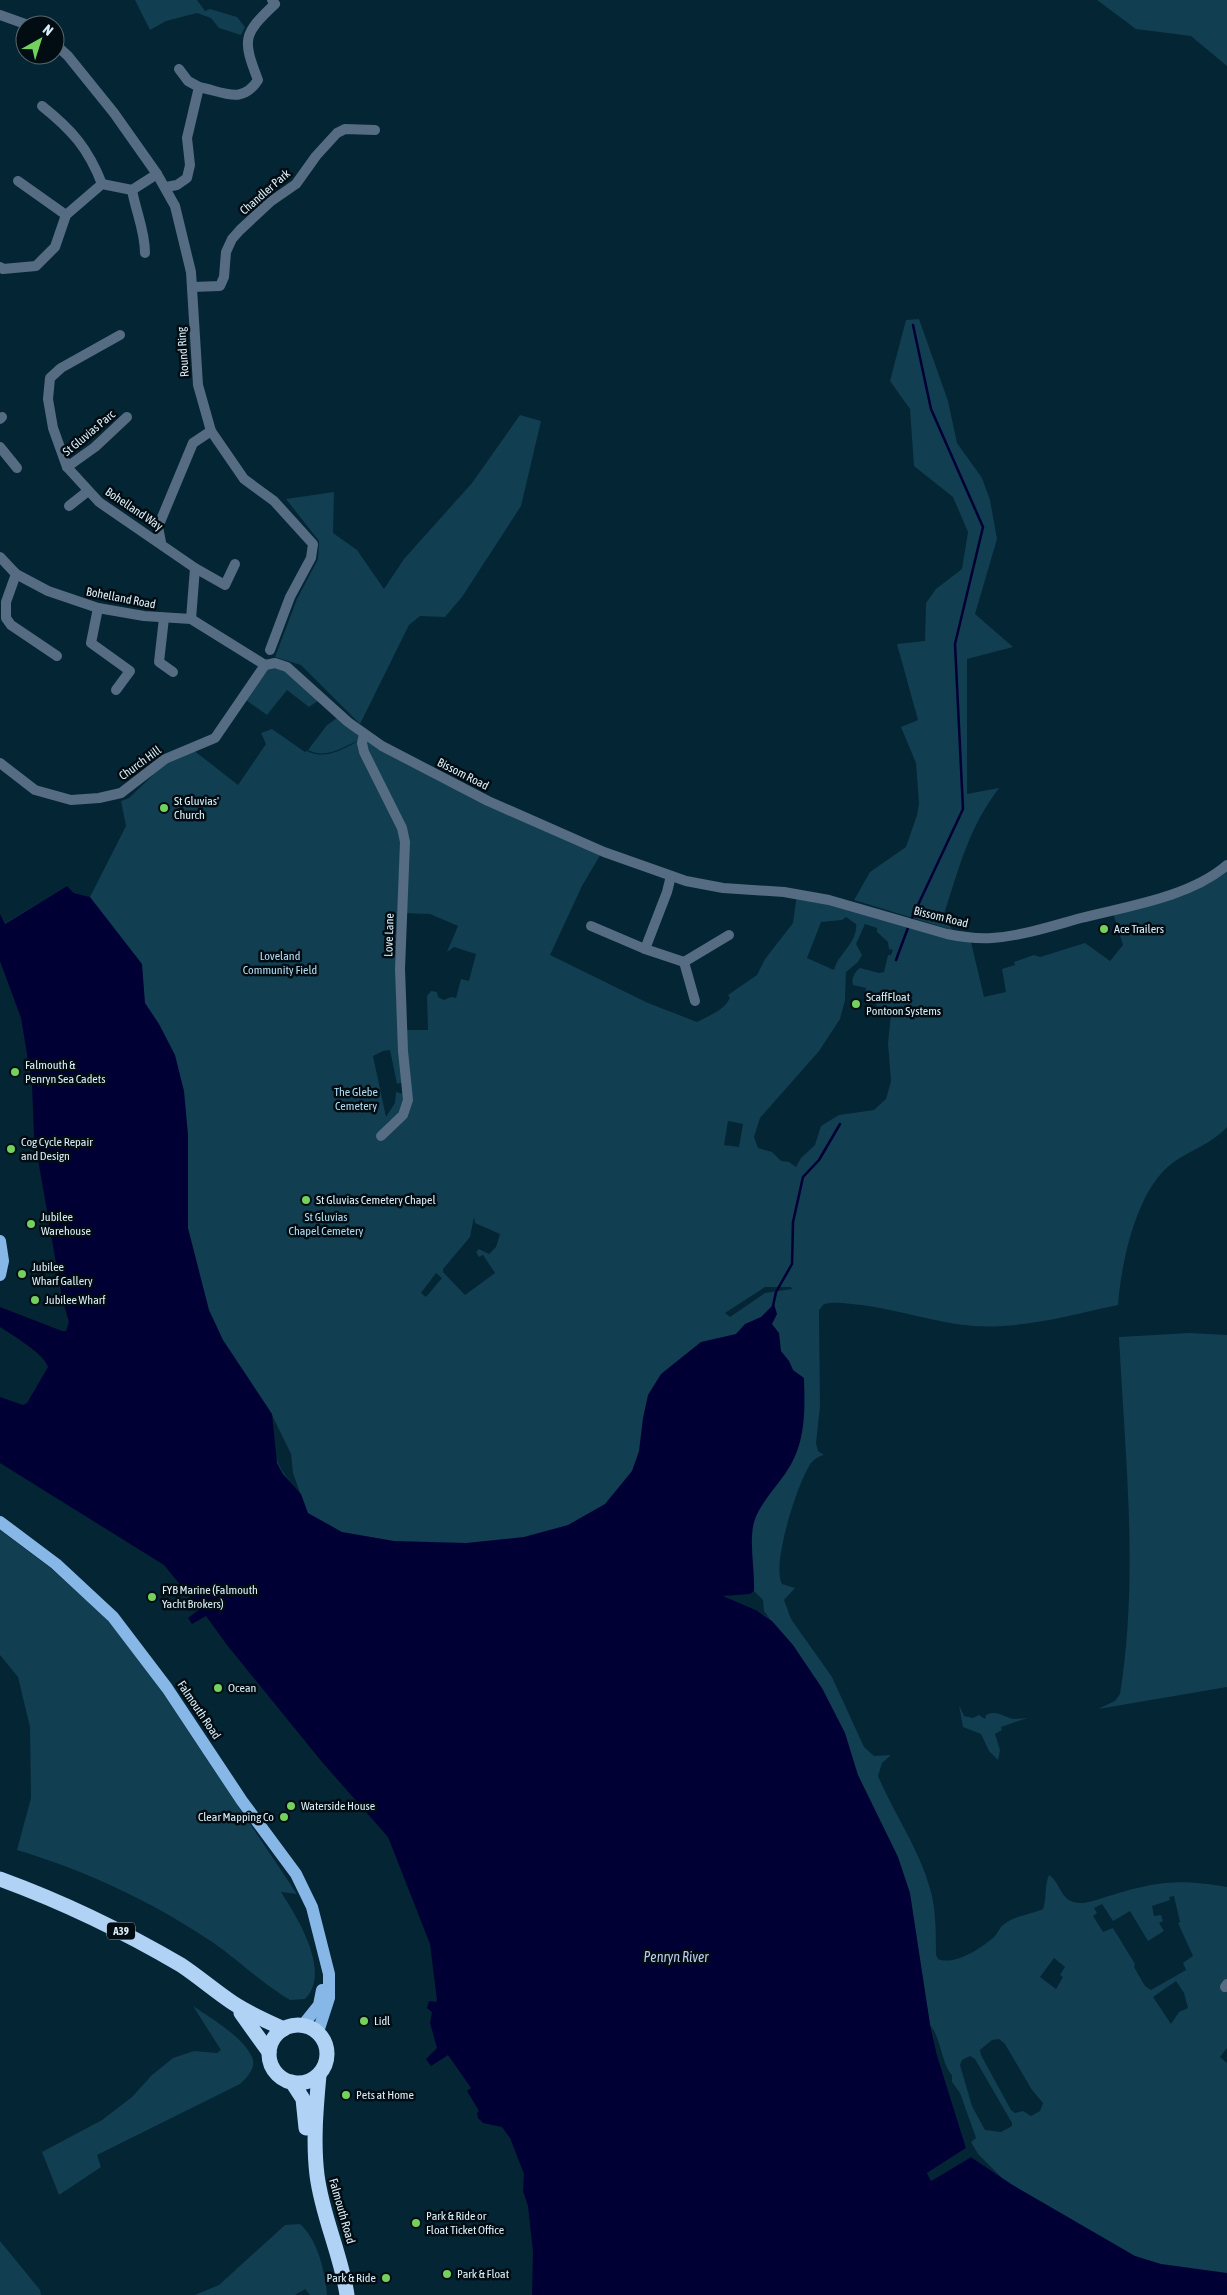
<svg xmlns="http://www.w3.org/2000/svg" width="1227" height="2295" viewBox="0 0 1227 2295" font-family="'Asap Condensed',sans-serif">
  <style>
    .green { fill: #113e51; fill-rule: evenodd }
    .water { fill: #010035 }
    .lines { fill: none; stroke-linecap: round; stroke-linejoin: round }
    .stream { stroke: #010035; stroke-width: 2.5 }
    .minor { stroke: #556c83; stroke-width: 10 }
    .major { stroke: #86b7e6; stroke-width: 12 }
    .highway { stroke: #b0d2f5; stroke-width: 15 }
    .poi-dot { fill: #72d25d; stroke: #020d13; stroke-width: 2 }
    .labels { text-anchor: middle; stroke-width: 5; stroke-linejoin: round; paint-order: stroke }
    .shield { fill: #020d13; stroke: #9baab3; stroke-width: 1 }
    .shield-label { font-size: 11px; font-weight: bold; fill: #dceef8 }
    .street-label { font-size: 12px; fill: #dceef8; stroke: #020d13 }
    .poi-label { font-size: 12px; fill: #dceef8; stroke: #020d13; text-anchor: start }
    .park-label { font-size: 12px; fill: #b3dcf2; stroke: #020d13 }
    .water-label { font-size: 14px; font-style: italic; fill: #bdccf0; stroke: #020d13 }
  </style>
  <rect width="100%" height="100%" fill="#042534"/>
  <g class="green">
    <path d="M135 0H197L205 11 210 9 237 17 245 27 241 35 219 28 211 18 197 13 166 21 150 30Z"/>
    <path d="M1097 0H1227V66L1191 36 1136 29Z"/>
    <path d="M919 319 948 401 957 443 982 478 990 500 997 539 975 614 1013 647 967 659V794L999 788C968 829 960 866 944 914L952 930 854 900 870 872 906 847 917 815 919 804 916 763 901 727 918 720 897 644 925 641 926 603 936 589 962 569 968 532 953 497 914 466 910 409 890 381 906 320Z"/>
    <path d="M520 415 541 421 521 506 462 597 445 617 420 616 409 625 360 724 301 665 275 657 297 599 318 559 319 541 286 499 334 492 333 533 357 550 384 589 404 559 472 483Z"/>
    <path d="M273 663 322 698 309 707 287 690 267 715 243 698Z"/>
    <path d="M340 716 363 738C345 746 326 760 308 750L327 725Z"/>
    <path d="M272 729 305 752 307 751C327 761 344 748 362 739L364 752 403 833 400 970 403 1059 406 1081 397 1084 390 1050 383 1051 373 1056 386 1117 395 1103 396 1092 408 1095 407 1104 401 1118C416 1101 404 1052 403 1030H428L427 996 431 991 437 992 438 997 444 1000 451 997 456 998 461 979 469 981 476 954 454 947 447 952 458 926 430 914 403 913 404 832 365 751 363 743 365 735C438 783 521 818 602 852L582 886 550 955 648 1003 697 1022C709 1016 724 1010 730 998L728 995 757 975 765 959 793 923 797 894 845 903 947 934 970 938 984 997 1006 992 1002 969 1015 965 1014 962 1034 955 1040 957 1085 943 1110 961 1123 945 1112 910C1152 899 1194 892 1227 866V1127C1209 1146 1189 1150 1170 1165 1136 1192 1121 1264 1118 1305 1071 1315 1023 1329 974 1326 936 1323 899 1310 862 1305 850 1304 836 1301 824 1304L819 1310V1316L820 1407 816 1443 818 1451 824 1455C819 1456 814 1459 811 1463 798 1482 771 1564 782 1584L795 1588 784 1600 791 1619 832 1677 864 1747 874 1756 891 1755 882 1763 878 1776C895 1816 922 1853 932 1896 936 1915 936 1936 936 1955L938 1959C954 1966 982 1948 994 1937 997 1934 1000 1927 1003 1925 1014 1915 1031 1915 1043 1909 1047 1899 1044 1886 1049 1875 1059 1881 1060 1896 1071 1901 1084 1907 1100 1898 1112 1895 1159 1881 1179 1879 1227 1887V2048L1220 2057 1227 2063V2295H1090L1055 2266 977 2246H931L907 2234 797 2126 676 2031 498 1807 496 1795 499 1785 546 1729 560 1688 570 1678 575 1662 585 1649 583 1625 594 1603 591 1587 593 1575 614 1552 632 1544 649 1532 655 1519 660 1486 692 1456 708 1431 717 1400 715 1375 719 1366 732 1352 750 1349 755 1346 766 1327 773 1306 763 1329 752 1346 730 1350 715 1367 711 1380 714 1389V1400L708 1424 698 1444 689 1457 657 1486 653 1516 647 1529 629 1543 612 1550 589 1574 585 1585 586 1604 579 1621 578 1649 572 1657 569 1673 555 1685 547 1716 542 1725 523 1749 493 1776 485 1779H474L470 1776 353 1652 259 1565 182 1507 88 1449 71 1427 86 1396 90 1372 83 1332 90 1290 84 1252 50 1120 59 1087 39 983 21 962 4 924 67 886 74 893 90 897 126 826 121 801 129 798 153 775 149 772 168 758 192 749 238 785 266 744 261 733ZM846 917 856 924C858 942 838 954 834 970L807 958 821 922 842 920ZM865 924 877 928V932L888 942 889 949 893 950 891 955H888L884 972 879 973 860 968C855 971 851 979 853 985L866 988 865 996 870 1000 876 1002 877 1009 891 1014 888 1043 891 1081 886 1099 874 1110 839 1115 821 1126 815 1145 801 1158 796 1167 789 1162 781 1161 772 1152 758 1148 754 1137 760 1118 819 1051 840 1019 845 1000 846 972 858 962 862 955 856 944ZM728 1121 743 1124 739 1147 724 1145ZM474 1217 475 1223 500 1234 496 1247 489 1254 479 1249 476 1252 479 1257 483 1255 495 1273 465 1295 443 1272V1269L470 1237ZM436 1273 442 1278 426 1297 421 1293ZM765 1287H791L792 1289 765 1293 730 1317 725 1313ZM272 1415 291 1454 293 1473 300 1493C272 1462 274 1456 272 1415ZM754 1591 763 1600 764 1611 770 1619 756 1610 723 1596ZM1174 1896 1180 1922 1178 1923 1193 1956 1183 1963 1186 1970 1151 1990 1145 1986 1134 1967 1135 1964 1113 1928 1103 1932 1093 1916 1097 1913 1094 1908 1102 1904 1113 1921 1130 1911 1148 1941 1164 1931 1159 1923 1163 1921 1161 1915 1154 1916 1152 1906 1170 1900 1169 1897ZM1054 1958 1065 1967 1060 1975 1063 1977 1056 1989 1040 1977ZM1176 1981 1184 1993 1188 2008 1179 2012 1171 2024 1153 1997ZM931 2026C941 2039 942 2065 952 2075V2082L960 2093 976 2138 971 2142 978 2154 1002 2178 971 2157 931 2181 927 2173 966 2148 937 2055ZM999 2039 1005 2044 1032 2090 1043 2103 1040 2111 1031 2116 1023 2111 1015 2113 1011 2110 981 2055 980 2050 992 2040ZM970 2056 975 2059 1012 2123V2126L1001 2132 985 2130 972 2106 960 2065 962 2060Z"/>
    <path d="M1189 1333 1227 1335V1687L1098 1709 1115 1701 1120 1694C1139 1576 1125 1456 1119 1337Z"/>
    <path d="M0 1530 52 1569 107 1619 160 1689 297 1894 281 1892C297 1917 332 1972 305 1999L290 2000 282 1995C255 1978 233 1955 206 1938 149 1900 83 1870 17 1850L31 1798 30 1727 18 1677 0 1655Z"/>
    <path d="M959 1705 964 1716 973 1718 979 1715 985 1719 986 1715C994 1710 1002 1715 1010 1718 1014 1720 1022 1718 1027 1718L1001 1727 1002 1730 995 1734 1000 1750 998 1760 989 1751 981 1734 963 1727Z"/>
    <path d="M193 2006C211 2018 243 2037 252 2057 257 2067 247 2078 240 2084L97 2155 101 2167 59 2195 42 2152 102 2120 132 2097 152 2075 173 2058 194 2051 217 2053 221 2050Z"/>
    <path d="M300 2224C318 2240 325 2271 327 2295H310L305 2289 295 2295H195L219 2285 285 2225Z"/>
    <path d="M0 2241 40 2290 41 2295H0Z"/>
  </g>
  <path class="water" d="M67 886 74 893 90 897 142 964 145 1003 159 1024 175 1055 184 1091 188 1135V1228L209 1310 223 1340 272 1414 277 1463 283 1474 301 1494 308 1513 342 1532 394 1541 466 1543 524 1537 568 1525 605 1504 632 1471 639 1451 643 1418 648 1395 661 1374 701 1342 736 1334 745 1324 761 1317 774 1304 777 1314 772 1324 779 1333 781 1351 789 1361 793 1370 804 1378C805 1412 806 1445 785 1474 775 1488 761 1503 755 1519 748 1539 755 1568 754 1591L750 1594 723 1596 756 1610 772 1621 793 1645 822 1688 845 1733 858 1775 898 1857 910 1893 930 2024 937 2055 966 2148 927 2173 931 2181 971 2157 1011 2184 1135 2256 1161 2264 1227 2273V2295H532L533 2251 528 2206 523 2191 524 2174 510 2138 502 2127 483 2123 478 2118 477 2113 479 2111 467 2091 471 2088 448 2055 431 2066 426 2059 437 2048 430 2023 432 2012 427 2008 429 2001 436 2002 437 2000 430 1944 388 1837 322 1762 227 1645 206 1616 192 1624 188 1618 200 1609 164 1565 0 1463V1397L23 1405 27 1403 48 1367C45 1354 12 1335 0 1327V1307L62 1331H66L69 1322 62 1298 34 1136 32 1084 21 1018 0 961V914L5 924Z"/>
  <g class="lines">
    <g class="stream">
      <path d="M911 920 963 809 955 644 983 527 931 409 913 325"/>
      <path d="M896 960 909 925"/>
      <path d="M773 1306 776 1292 792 1264 793 1222 803 1177 819 1160 840 1124"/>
    </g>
    <g class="minor">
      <path d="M0 15 28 25"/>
      <path d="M55 44 68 56 114 113 157 174 175 206 191 272 198 385 211 431 244 479 274 501 313 544 311 558 290 597 270 650"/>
      <path d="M179 69 188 81 199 87"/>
      <path d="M42 106C72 130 88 148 102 184"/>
      <path d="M18 181 66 215"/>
      <path d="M166 187 177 185 187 178 190 165 187 138 199 87C224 92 242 105 258 80 242 39 243 34 275 4L272 0"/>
      <path d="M132 190C136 212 145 231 145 253"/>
      <path d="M0 267 3 269 36 266 55 247 66 215 102 184 132 190 157 174"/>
      <path d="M192 287 220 286 224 277 226 252 232 239 240 230 270 202 296 184 316 156 337 133 345 129 375 130"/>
      <path d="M120 335 61 368 50 378 48 399 53 428 67 467 99 502 195 568 191 619"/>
      <path d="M0 419 2 417"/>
      <path d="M0 447 17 468"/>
      <path d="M67 467 95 447 127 417"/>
      <path d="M69 506 88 491"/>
      <path d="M161 542 158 527 193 443 211 431"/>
      <path d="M0 557 16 574"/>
      <path d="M195 568 225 585 235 564"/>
      <path d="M98 608 91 643 130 671 116 690"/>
      <path d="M164 618 159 662 173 672"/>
      <path d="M57 656 11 625 6 618V602L16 574 48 591 98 608 144 616 191 619 265 665"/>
      <path d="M265 665 275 663 287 667 348 722 382 746 488 801 604 852 686 881 723 888 784 892 829 900 947 934C962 937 977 939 992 938 1022 936 1052 926 1081 918 1128 906 1190 897 1227 865"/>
      <path d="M364 734 362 743 364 752 402 828 405 842 400 969 403 1051 408 1100 403 1115 381 1136"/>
      <path d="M0 763 35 790 71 800 99 798 121 793 165 759 215 738 265 665"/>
      <path d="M671 876 667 892 645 949 684 962 729 935"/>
      <path d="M591 926 645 949"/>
      <path d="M684 962 695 1001"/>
      <path d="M1225 1987 1227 1984"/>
    </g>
    <g class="major">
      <path d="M0 1241 3 1261 0 1275"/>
      <path d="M0 1522 56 1564 113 1617 167 1688 242 1801 296 1874 312 1907 329 1974V1998L318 2032"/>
      <path d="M303 2025 319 2005 322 1990"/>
    </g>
    <g class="highway">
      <path d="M0 1879C63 1902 123 1931 181 1965 199 1977 215 1991 233 2003 250 2014 266 2021 284 2029"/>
      <path d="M241 2013 269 2052"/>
      <circle cx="298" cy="2054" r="29"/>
      <path d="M319 2075C316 2108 313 2142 317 2175 322 2216 341 2254 347 2295"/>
      <path d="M292 2082 303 2099 306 2128"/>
    </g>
  </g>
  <g class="poi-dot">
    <circle cx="164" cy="808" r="5"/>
    <circle cx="1104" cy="929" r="5"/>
    <circle cx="856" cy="1004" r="5"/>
    <circle cx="15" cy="1072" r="5"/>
    <circle cx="11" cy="1149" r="5"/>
    <circle cx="306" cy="1200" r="5"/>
    <circle cx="31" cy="1224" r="5"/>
    <circle cx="22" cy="1274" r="5"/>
    <circle cx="35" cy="1300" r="5"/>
    <circle cx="152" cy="1597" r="5"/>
    <circle cx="218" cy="1688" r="5"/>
    <circle cx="291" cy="1806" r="5"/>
    <circle cx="284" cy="1817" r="5"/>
    <circle cx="364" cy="2021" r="5"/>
    <circle cx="346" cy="2095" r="5"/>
    <circle cx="416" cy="2223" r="5"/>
    <circle cx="447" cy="2274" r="5"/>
    <circle cx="386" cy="2278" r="5"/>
  </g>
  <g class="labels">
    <rect class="shield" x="107" y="1922.5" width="28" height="17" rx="4"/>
    <g class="shield-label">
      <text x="121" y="1935">A39</text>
    </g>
    <g class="street-label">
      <text transform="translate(265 192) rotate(-41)" y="4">Chandler Park</text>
      <text transform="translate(183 352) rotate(-94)" y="4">Round Ring</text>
      <text transform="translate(89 433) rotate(-40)" y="4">St Gluvias Parc</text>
      <text transform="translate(134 509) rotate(34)" y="4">Bohelland Way</text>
      <text transform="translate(121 598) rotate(11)" y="4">Bohelland Road</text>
      <text transform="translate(140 763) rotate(-36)" y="4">Church Hill</text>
      <text transform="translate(463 774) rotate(27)" y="4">Bissom Road</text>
      <text transform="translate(941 917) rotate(14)" y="4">Bissom Road</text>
      <text transform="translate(389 935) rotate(-88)" y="4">Love Lane</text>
      <text transform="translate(199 1710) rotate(56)" y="4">Falmouth Road</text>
      <text transform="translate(342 2211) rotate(74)" y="4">Falmouth Road</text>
    </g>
    <g class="poi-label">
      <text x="174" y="805">St Gluvias'<tspan x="174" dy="14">Church</tspan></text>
      <text x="1114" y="933">Ace Trailers</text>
      <text x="866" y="1001">ScaffFloat<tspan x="866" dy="14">Pontoon Systems</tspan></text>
      <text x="25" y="1069">Falmouth &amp;<tspan x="25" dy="14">Penryn Sea Cadets</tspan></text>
      <text x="21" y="1146">Cog Cycle Repair<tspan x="21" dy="14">and Design</tspan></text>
      <text x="316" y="1204">St Gluvias Cemetery Chapel</text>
      <text x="41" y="1221">Jubilee<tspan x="41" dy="14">Warehouse</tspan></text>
      <text x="32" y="1271">Jubilee<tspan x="32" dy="14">Wharf Gallery</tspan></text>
      <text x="45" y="1304">Jubilee Wharf</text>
      <text x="162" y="1594">FYB Marine (Falmouth<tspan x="162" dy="14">Yacht Brokers)</tspan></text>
      <text x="228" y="1692">Ocean</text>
      <text x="301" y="1810">Waterside House</text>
      <text x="274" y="1821" text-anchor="end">Clear Mapping Co</text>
      <text x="374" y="2025">Lidl</text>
      <text x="356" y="2099">Pets at Home</text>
      <text x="426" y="2220">Park &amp; Ride or<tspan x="426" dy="14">Float Ticket Office</tspan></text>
      <text x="457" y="2278">Park &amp; Float</text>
      <text x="376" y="2282" text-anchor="end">Park &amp; Ride</text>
    </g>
    <g class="park-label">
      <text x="280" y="960">Loveland<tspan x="280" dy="14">Community Field</tspan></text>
      <text x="356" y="1096">The Glebe<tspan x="356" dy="14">Cemetery</tspan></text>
      <text x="326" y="1221">St Gluvias<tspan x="326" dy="14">Chapel Cemetery</tspan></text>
    </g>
    <g class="water-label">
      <text x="676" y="1962">Penryn River</text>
    </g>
  </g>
  <g transform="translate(40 40) rotate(39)"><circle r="24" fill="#020d13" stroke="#59676f"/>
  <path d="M0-4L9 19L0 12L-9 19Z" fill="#72d25d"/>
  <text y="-8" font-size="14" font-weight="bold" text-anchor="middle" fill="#dceef8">N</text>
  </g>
</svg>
